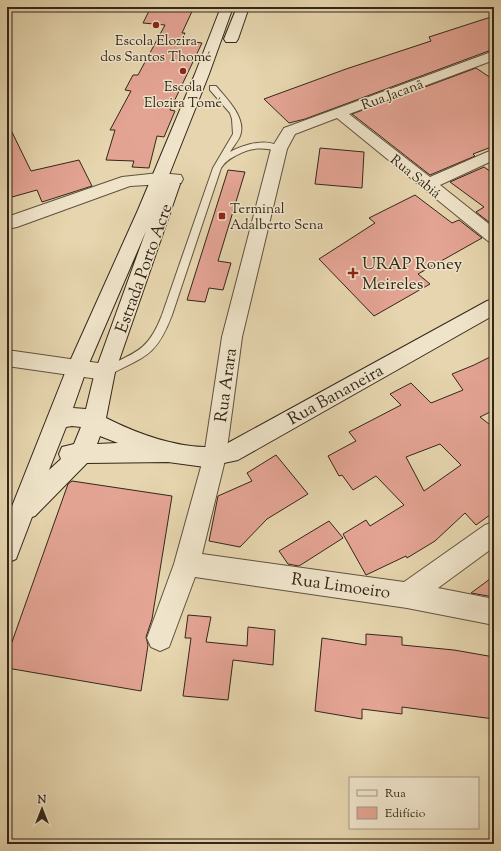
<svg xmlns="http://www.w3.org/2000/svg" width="501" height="851" viewBox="0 0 501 851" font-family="'Sorts Mill Goudy',serif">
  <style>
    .building { fill: #e4a494; stroke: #33271a; fill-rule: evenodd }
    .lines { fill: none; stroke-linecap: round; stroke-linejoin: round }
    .lane-casing { stroke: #60523f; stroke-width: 2 }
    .street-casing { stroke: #60523f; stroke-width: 2 }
    .secondary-casing { stroke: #33271a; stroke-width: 2 }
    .lane { fill: #efe4ca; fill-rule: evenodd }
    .street { fill: #efe4ca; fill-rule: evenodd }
    .secondary { fill: #efe4ca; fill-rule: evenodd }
    .poi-dot { fill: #8f2418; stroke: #efe4ca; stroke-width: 1.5 }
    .labels { text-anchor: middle; stroke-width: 3; stroke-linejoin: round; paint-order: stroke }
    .far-poi-label { font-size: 14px; fill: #33271a; stroke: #efe4ca }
    .far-street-label { font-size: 14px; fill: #33271a; stroke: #efe4ca }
    .poi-label { font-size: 17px; fill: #33271a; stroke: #efe4ca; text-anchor: start }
    .street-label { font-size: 17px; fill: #33271a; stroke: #efe4ca }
  </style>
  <rect width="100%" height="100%" fill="#e6d5ae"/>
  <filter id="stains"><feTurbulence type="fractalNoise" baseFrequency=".005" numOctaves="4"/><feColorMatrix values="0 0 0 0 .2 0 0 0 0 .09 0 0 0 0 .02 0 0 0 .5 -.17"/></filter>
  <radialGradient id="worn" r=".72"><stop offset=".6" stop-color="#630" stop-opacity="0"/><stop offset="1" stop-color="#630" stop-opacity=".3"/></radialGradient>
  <g class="building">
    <path d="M151 7H194L182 33H185L182 40 202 43 170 110 175 111 164 137 157 136 149 168 132 167 134 161 106 160 115 130H110L131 91 125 90 133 75H138L165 25 143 23Z"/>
    <path d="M494 16V49L305 119 289 123 264 99 346 69 431 41 429 37Z"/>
    <path d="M476 68 494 80V146L473 154 475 156 430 175 352 114Z"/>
    <path d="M7 122 31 171 79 160 92 186 42 202 37 190 12 197 7 185Z"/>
    <path d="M320 148 364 152 362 188 315 184Z"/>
    <path d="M484 167 494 174V226L476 212 484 207 450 182Z"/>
    <path d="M228 170 245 172 218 261 231 263 223 290 209 288 205 302 187 300Z"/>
    <path d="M415 195 452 223 459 220 482 238 418 274 430 284 374 316 319 259 375 223 369 218Z"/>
    <path d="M494 355V410L480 417 494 428V512L476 525 465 513 435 541 407 558 406 556 366 575 343 534 366 520 370 526 404 505 376 476 353 490 342 475 339 476 328 456 356 441 349 432 401 405 390 394 411 383 431 403 463 390 452 374 474 365ZM440 444 461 465 424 491 406 457Z"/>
    <path d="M276 455 308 494 267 519 240 547 209 541 218 496 252 481 247 473Z"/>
    <path d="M72 481 172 496 152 619 146 637 148 645 141 691 7 668V656L68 484Z"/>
    <path d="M329 521 343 538 299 566 288 564 279 551Z"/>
    <path d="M494 576V597L471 593Z"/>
    <path d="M188 615 211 617 206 642 247 646 248 627 275 630 273 665 233 660 228 700 183 696 191 638H185Z"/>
    <path d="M366 634 402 637V645L454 650 494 657V719L402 707V714L362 709V719L315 711 322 638 366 645Z"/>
  </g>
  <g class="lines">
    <defs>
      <path id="lane" d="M210 86H216C226 98 247 118 240 136 238 141 233 147 230 152 245 144 269 137 283 149L279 151C262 147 251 147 235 156 229 159 225 162 221 168L172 315C156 357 145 356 109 375L105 376 101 375 100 372 101 369C134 353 148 352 162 315L213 168 233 134 232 119 230 113 210 90Z"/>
      <g id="street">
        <path d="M494 51V60L349 114 430 177 494 149V160L440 185 494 228V243L488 241 337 118 295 134 287 149 242 337 226 456 202 554 404 582 485 525 494 522V547L438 588 494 599V625L407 608 195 577 169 647 160 651 151 647 147 638 174 564 204 456 222 337 271 149 284 128Z"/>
        <path d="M159 173 181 175 183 179 181 183 130 186 17 227 7 229V217L122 177Z"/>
        <path d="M7 350 105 364 112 366 115 372 112 378 105 380 7 366Z"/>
      </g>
      <g id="secondary">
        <path d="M221 7H233L209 74 167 180 172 179 178 180 180 184 115 372 106 418C136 433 171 446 204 447 211 447 219 445 226 444L487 301 494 299V315L238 460 205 467 168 462 87 463 35 516 32 517 16 559 7 563V519L67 368 138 210 195 74ZM146 231 95 372 86 409 73 408 87 368ZM72 426 81 427 74 444 62 447 59 454 61 459 49 470 66 427ZM100 436 118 443 97 444Z"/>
        <path d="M237 7H249L238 39 236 42H226L224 39Z"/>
      </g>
    </defs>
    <use href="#lane" class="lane-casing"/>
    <use href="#street" class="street-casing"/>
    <use href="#secondary" class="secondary-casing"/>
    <use href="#lane" class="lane"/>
    <use href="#street" class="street"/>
    <use href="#secondary" class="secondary"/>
  </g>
  <g class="poi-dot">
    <circle cx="156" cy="25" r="4"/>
    <circle cx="183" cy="71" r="4"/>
    <rect x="218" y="212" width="8" height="8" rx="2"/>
    <path d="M351 267h4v4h4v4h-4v4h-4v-4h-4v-4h4z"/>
  </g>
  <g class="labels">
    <g class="far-poi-label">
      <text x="156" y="45">Escola Elozira<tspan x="156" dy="16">dos Santos Thomé</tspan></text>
      <text x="183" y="91">Escola<tspan x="183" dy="16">Elozira Tomé</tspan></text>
      <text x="230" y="213" text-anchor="start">Terminal<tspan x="230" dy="16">Adalberto Sena</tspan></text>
    </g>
    <g class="far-street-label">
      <text transform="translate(392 94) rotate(-20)" y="5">Rua Jacanã</text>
      <text transform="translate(416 176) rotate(39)" y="5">Rua Sabiá</text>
    </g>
    <g class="poi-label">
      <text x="362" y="269">URAP Roney<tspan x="362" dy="20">Meireles</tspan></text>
    </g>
    <g class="street-label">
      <text transform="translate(143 268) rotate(-70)" y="6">Estrada Porto Acre</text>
      <text transform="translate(225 385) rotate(-82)" y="6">Rua Arara</text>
      <text transform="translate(335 394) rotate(-29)" y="6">Rua Bananeira</text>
      <text transform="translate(341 585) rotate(8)" y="6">Rua Limoeiro</text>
    </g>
  </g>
  <rect width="501" height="851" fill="none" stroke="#e6d5ae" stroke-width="24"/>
  <rect x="8" y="8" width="485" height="835" fill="none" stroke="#33271a" stroke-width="2"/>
  <rect x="12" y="12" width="477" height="827" fill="none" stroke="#33271a"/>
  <rect x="349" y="777" width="130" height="52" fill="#efe4ca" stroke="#a49884"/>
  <rect x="357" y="790" width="20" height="6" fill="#efe4ca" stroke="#a49884"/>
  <text x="385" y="797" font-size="12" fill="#33271a">Rua</text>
  <rect x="357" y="807" width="20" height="12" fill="#e4a494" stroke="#a49884"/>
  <text x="385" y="817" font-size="12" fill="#33271a">Edifício</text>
  <g transform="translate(42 809)" stroke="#efe4ca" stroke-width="3" paint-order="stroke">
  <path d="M0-3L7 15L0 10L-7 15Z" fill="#33271a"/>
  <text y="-6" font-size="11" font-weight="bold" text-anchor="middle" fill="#33271a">N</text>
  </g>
  <rect width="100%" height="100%" filter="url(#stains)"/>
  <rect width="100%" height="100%" fill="url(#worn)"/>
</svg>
